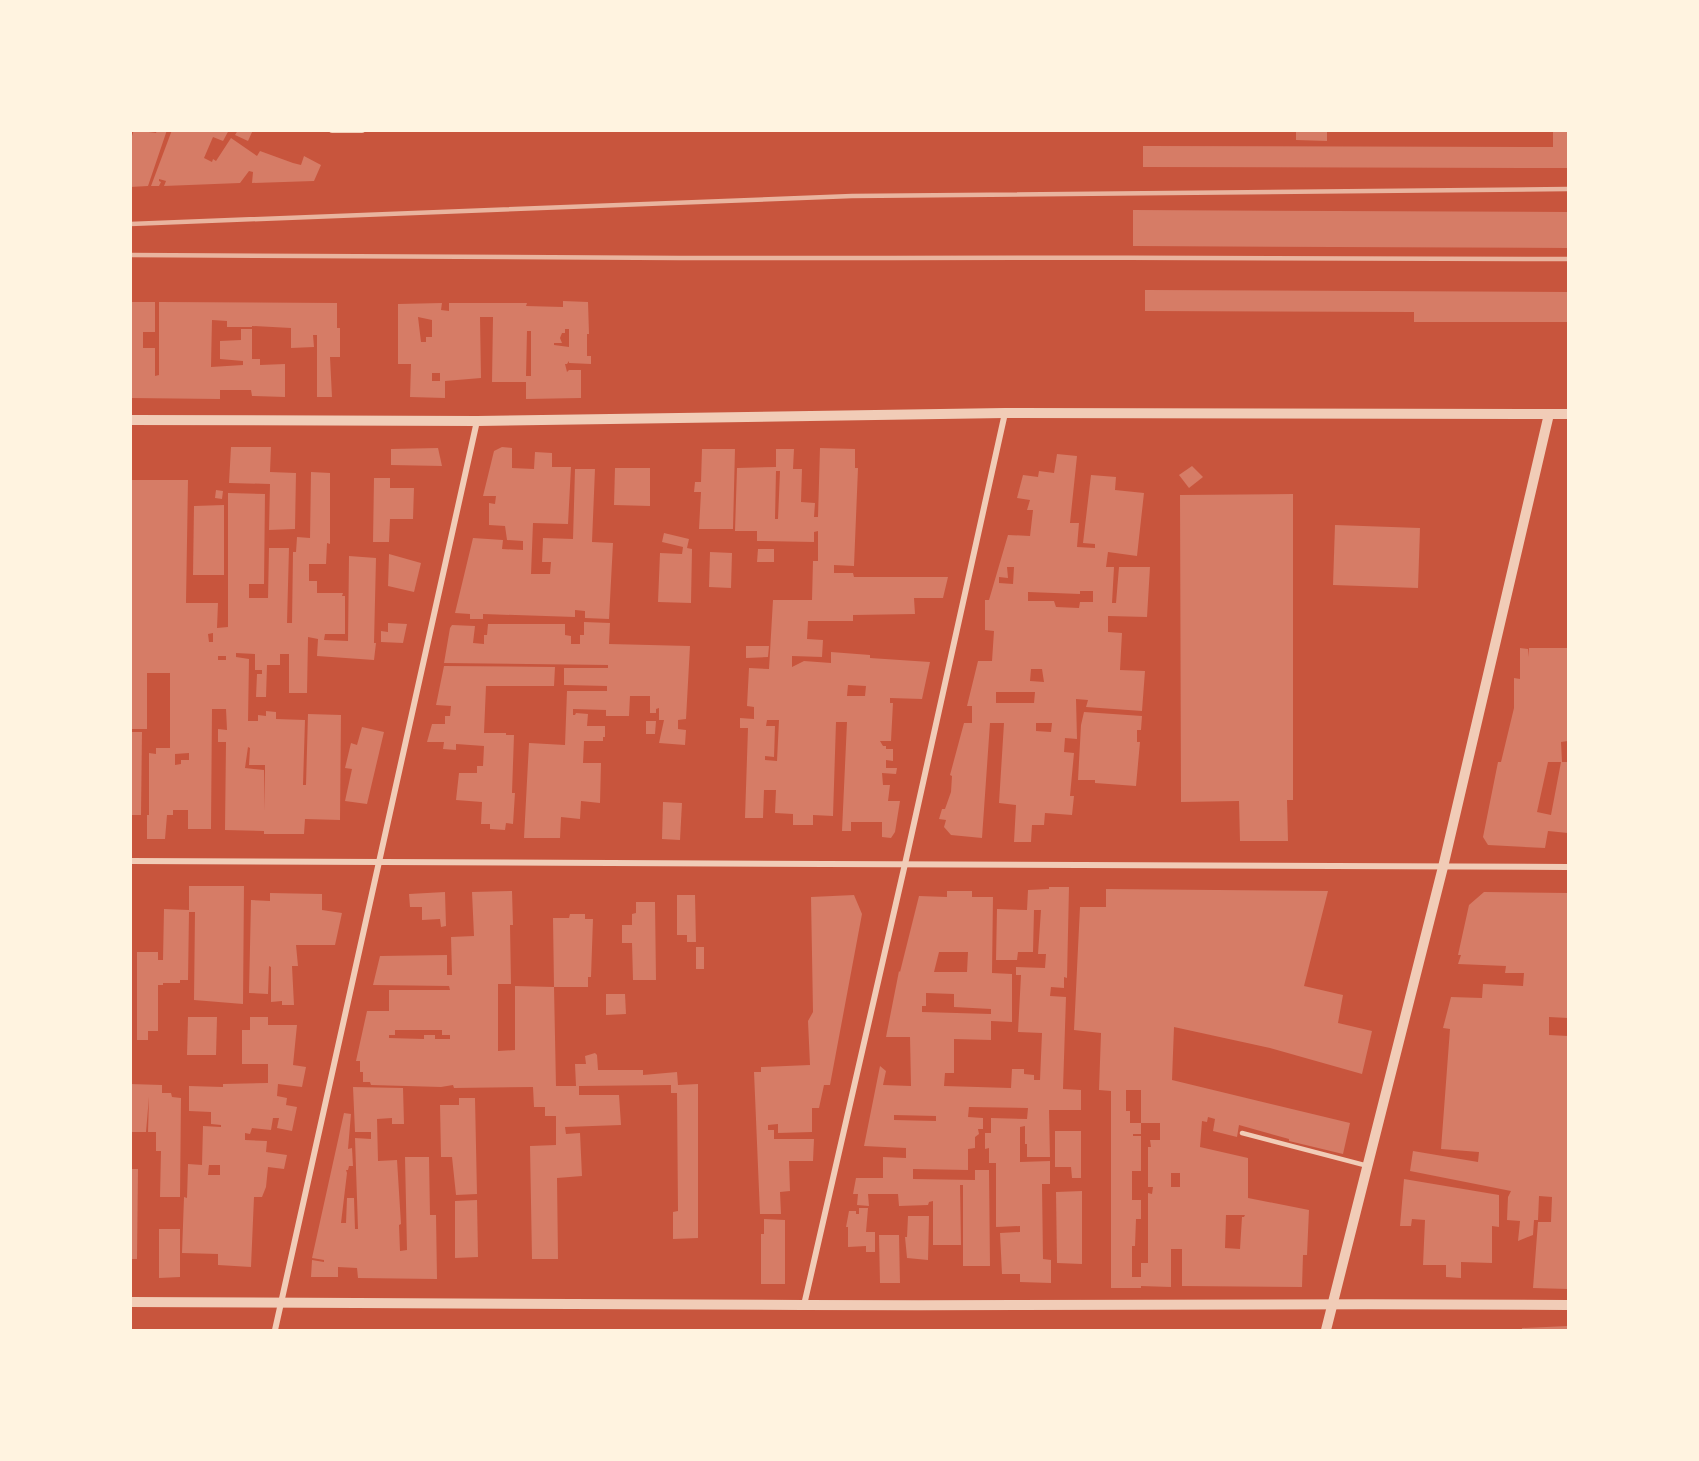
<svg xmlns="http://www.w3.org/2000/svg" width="1699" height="1461" viewBox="0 0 1699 1461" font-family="Commissioner,sans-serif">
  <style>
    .building { fill: #d67c66; fill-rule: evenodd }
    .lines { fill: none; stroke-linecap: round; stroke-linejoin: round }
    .service { stroke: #f1ccb7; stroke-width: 4.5 }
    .minor { stroke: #f1ccb7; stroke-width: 6 }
    .tertiary { stroke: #f1ccb7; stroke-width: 10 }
    .rail { stroke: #e9b49f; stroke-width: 4.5 }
  </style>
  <rect width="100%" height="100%" fill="#c8553d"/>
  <g class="building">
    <path d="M134 130 156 133 157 130H167L148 186 130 187V142Z"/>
    <path d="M172 130H229L223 141 213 137 204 158 212 162 213 159 216 161 231 138 257 156 260 151 293 163 301 165 304 156 321 165 314 181 252 183 253 172 249 171 240 183 164 186 166 181 159 179V181L161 182 159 186H151Z"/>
    <path d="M238 130H253L248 141 235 135Z"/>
    <path d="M1296 130H1327V141L1296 140Z"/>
    <path d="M1553 130H1568V168L1143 167V146L1553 147Z"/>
    <path d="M1133 210 1568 212V248L1133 246Z"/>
    <path d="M1145 290 1568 292V322H1414V312L1145 311Z"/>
    <path d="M563 301 588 302 589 334H587V356H591V364L569 363V361L567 364H565L567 372 569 370H581V398L526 399V382H492L493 317H480L481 378 445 381V398L410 397 411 364H398V304L442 303 441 310 449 311V303H527L526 306 563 307ZM418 317 432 320V337H426V342H421ZM565 329H569V347L554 345V343H562L560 338 562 333H565ZM527 331H531V376H526ZM432 373H440V381H432Z"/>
    <path d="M130 302H155V332H143V348H155V376L159 375V302L337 303V328H340V357H330L332 397H317V335H313L314 347 291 348V328L252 326V327H227V321L212 320 211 367 243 365V361L220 359V341L241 340V329H252V359H260V365L285 364V397L252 396 251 390H220V399L130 398Z"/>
    <path d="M231 447H271L270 472 296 473 295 529 269 530 270 484 229 483Z"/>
    <path d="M502 447 512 448V468L534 469 535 452 552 453V467H571L568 524 533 523 531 574H550L551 562H542L543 538 573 539 575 469H595L592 542 613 543 609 619 585 618V611L575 610V617L483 614V619H470V614L455 613 473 538 503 540 502 549 523 550V541L507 540 505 526 489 525V503L495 504 496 496H483L494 451Z"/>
    <path d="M438 448 442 466 391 465V449Z"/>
    <path d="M820 448 855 449V468H858L854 566 834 565V573H853L854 577H948L943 598H914L915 614 853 615V621H808L807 639 823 640 822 657 792 656V667L804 661 831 663V652L870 655V658L930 662 922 699 890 698V703H893L891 741H880L883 746H886V749H893V761L886 760V768H897L896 774 882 773 883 785H890L888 801H900L895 832 891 838 882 837V822H851V831H842L847 722H836L833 816 813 815V825H793V814L775 813 776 790H764L763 818H745L748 728H740V718L754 719V707L747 706 749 668 769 669 773 600H812L813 561H818V531L814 532V542L757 541V531H735L737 468 776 467V449H794L793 469H802L801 502 815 503 814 517H818ZM776 471H780L778 519H775ZM848 685 866 686 865 696H847ZM767 720H779L777 761 765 760V756L774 757 775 726H766Z"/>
    <path d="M702 449H735L733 529H699L701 492H694L695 482H701Z"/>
    <path d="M1057 454 1077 456 1070 523H1079L1077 547 1095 548V544L1083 543 1091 475 1116 477 1115 490 1144 493 1137 556 1108 552 1106 567H1114L1112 603H1116L1119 567H1150L1147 617 1108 616V632L1122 633 1120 670 1145 671 1142 711 1086 707 1088 700 1076 699 1077 739 1065 738 1064 752 1074 753 1070 796H1074L1072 815 1045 813 1044 825H1032L1031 842H1014L1016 805 999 803 1004 723H990L982 838 951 835 944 827 946 820 939 819 942 809H945L951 792 952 776 950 775 964 723H972V706H967L978 661H992L994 631 985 630V600H989L1008 535 1030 536 1033 510H1027L1030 500 1017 498 1023 475 1038 477 1039 471 1054 473ZM1007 567H1014L1013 584 999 583V577L1008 578ZM1080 591H1093V602H1080L1079 608 1056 607 1054 601H1028V592L1080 594ZM1031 669H1042L1044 682 1030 681ZM996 692H1035L1034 703H996ZM1036 723H1052L1051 732 1036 731Z"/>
    <path d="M1192 466 1203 477 1189 488 1179 475Z"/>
    <path d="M615 468H650V506L614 505Z"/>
    <path d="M311 472 330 473V544L327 543 326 564H309V581H317V593H343L342 596H345V634H325L324 640 348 641 349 556 376 558 374 643H376L374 660 317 656 318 639 308 637 307 693H289V654H280V665H267L266 697H256L257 674H262V670H255V654L236 653V657L249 659 248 721H258V715L266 716V711L276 712V719L305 720 303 785H306L308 714 341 715 340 820 305 819 304 834H264V831L225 830 226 742H218V729L227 730 226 709H212L211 829H188V810H173V815H167L165 839H147V815H149V753L156 754V748H170V673H147V729H132L130 480H188L186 603H218L217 628 228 627V493L265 494 264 584H249V598H268L269 548H289L287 623H292L293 552H296L297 537 310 538ZM213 633V642H209L208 634ZM218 656H226V660H218ZM248 747 250 748 249 765H265V811L264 770 245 768ZM189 753V760H181V764L175 765V754Z"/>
    <path d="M374 478H390V488H414L413 519H390L389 542H373Z"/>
    <path d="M216 490 223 491 222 499 215 498Z"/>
    <path d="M1293 494V800H1287L1288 841H1240L1239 801 1181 802 1180 495Z"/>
    <path d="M224 505V575H193L194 506Z"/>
    <path d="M1335 525 1420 528 1418 588 1333 585Z"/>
    <path d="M664 533 689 539 687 548 692 549 691 603 658 602 660 553 682 554 683 547 662 542Z"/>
    <path d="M758 549H774V562H757Z"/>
    <path d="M710 552 732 553 731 588 709 587Z"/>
    <path d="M389 554 421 563 414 592 388 586Z"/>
    <path d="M584 622 610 623 609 644 690 646 686 719 678 720V729L686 730 685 745 659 743 664 720H659V708L656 709V713H650V696H630L629 716H606V710L573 709V715H575L576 713 588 714 587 726H605V737H603V741H584L583 763H601L600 803 581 801 580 819 561 817 560 838H524L529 743 565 745 567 691H607V686L564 685V668H608V665L444 663 450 628 452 625 475 626 473 643 484 644V635H487L488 624H565V635L571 636V644H580V635H584Z"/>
    <path d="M388 623 407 624 403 643 381 642V631L388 632Z"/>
    <path d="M746 646H769L768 657 746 658Z"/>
    <path d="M1520 648 1528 649 1529 657V648H1568V741L1561 742 1562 762H1548L1537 812 1551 815 1561 762H1568V833L1548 831 1545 848 1488 845 1483 837 1498 762H1501L1514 708V678L1520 679Z"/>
    <path d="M444 666 555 667 554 686H486L484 733H506V735H514L512 793H515L513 824 506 823 505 830 490 829V824H481L482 802 456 800 459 773H477V766H483L484 746 456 744V750L443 749 444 742H427L432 724H445V716H450L451 706 436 705Z"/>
    <path d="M1084 712 1142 716 1141 730H1137V742H1140L1136 786 1095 783V780H1078L1081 725Z"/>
    <path d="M646 721H656L655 734H646Z"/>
    <path d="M362 727 384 732 367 804 345 801 352 769 345 768 351 743 357 745Z"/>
    <path d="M130 732H142L141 815H130Z"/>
    <path d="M663 802 682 803 680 840 662 839Z"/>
    <path d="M189 886H244L243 1004 194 1000 195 912H189L188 980H180V983H163V985H158V1031H148V1040H137V952H158V960H163L164 909 189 910Z"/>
    <path d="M1049 887H1069L1067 978 1064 977V988L1051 987 1050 996 1066 997 1063 1089 1081 1090V1110H1049L1050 1157H1027V1144H1025V1126L1020 1127V1162L1050 1161V1184H1042L1043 1259 1051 1260V1283L1020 1282V1274H1002L1000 1233 1020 1232V1226L996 1227V1163H989V1148L985 1149V1133H991V1118L1027 1119 1028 1108 969 1107 968 1117 983 1118V1129H978L979 1134 975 1137V1148L968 1149V1170L913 1169V1179L975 1180V1170H989L990 1266H963V1185H960L961 1245H933V1201L929 1202 928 1205 899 1206 898 1194H868L869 1206 857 1205 858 1194H853L856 1178H883V1157L906 1158V1148L864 1146 880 1066 886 1071 883 1085 911 1086 910 1037H886L899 971 900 972 919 896 947 897V891H972V897H993L992 973 1012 974V1022L991 1021V1040L954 1039V1073H945L944 1086 1011 1088 1012 1069H1024V1074L1034 1075V1080H1040L1042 1033 1018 1032 1021 975H1016V967L1045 968 1046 954H1038L1041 910H1034L1033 952H1018L1017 960H996L997 909 1027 910 1028 890 1049 889ZM939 952H968L967 972H934ZM926 993 954 994V1007L991 1009V1014L922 1012V1006H926ZM894 1115 936 1116V1121L894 1120Z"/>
    <path d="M1106 889 1328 891 1304 986 1343 995 1338 1023 1372 1031 1362 1074 1270 1048 1174 1027 1172 1080 1350 1123 1343 1154 1289 1141V1139L1239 1125 1237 1137 1213 1131 1215 1119 1208 1117 1207 1122 1202 1121 1200 1147 1248 1158V1198L1309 1210 1307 1255H1303L1302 1287 1182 1286V1249H1171V1287L1141 1286V1288H1111V1091L1099 1090 1101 1033 1074 1030 1080 907H1106ZM1126 1090H1141V1123H1160V1140H1150L1151 1147H1148V1187H1153L1152 1194 1148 1193V1263H1141V1277H1132V1246H1135L1136 1219H1141V1200H1132V1171H1141V1136H1133V1134H1141V1123H1130V1111H1126ZM1171 1173H1180V1187H1171ZM1226 1215H1245L1244 1217H1242L1240 1249 1225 1248Z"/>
    <path d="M512 891 513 925H510L511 984H498V1051L515 1050V986L554 987 556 1086H576L575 1064H586L585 1056 595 1053 597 1055 598 1070H643V1075L677 1072 678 1085 698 1084V1238L673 1239V1212L678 1211 677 1093H671V1085L579 1086V1095H619L621 1125 565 1127 566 1134 580 1133 582 1176 557 1178 558 1259H532L530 1146 556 1145V1116H545V1107H534L533 1087 454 1088 453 1085 441 1087 371 1085 370 1082H363V1072H360V1061H356L367 1011H389V990H450L449 986 373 985 380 956 447 955V975H452L451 937 474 936 472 892ZM395 1030H442V1035H450V1039H435V1035H424V1039L389 1038V1035H395Z"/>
    <path d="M445 892 446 926 441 927 440 919 422 920V907H410L409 894Z"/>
    <path d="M1484 892 1568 893V1018L1549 1017V1035L1568 1036V1289L1533 1288 1538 1222H1551L1552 1197 1539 1196 1538 1220H1534L1533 1235 1518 1241 1520 1221 1507 1220 1508 1197 1511 1191 1410 1171 1413 1151 1478 1162 1479 1152 1441 1149 1450 1029 1443 1028 1451 997 1482 998 1483 984 1523 986 1524 973H1505L1506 966 1458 964 1461 955H1458L1469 905Z"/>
    <path d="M270 893 322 894V910L342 913 335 945H296L298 966H292L294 1005H282V1001L271 1002V967L269 966 268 994 249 993 251 900 270 901Z"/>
    <path d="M677 895H695L696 942H687V935H677Z"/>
    <path d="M854 895 862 914 830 1085H824L819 1108H812V1132L778 1133V1124L768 1125V1130H774V1139H814L813 1161H789L790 1191 780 1192 781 1214H760L754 1072H761V1067L810 1065 808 1021 813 1012 811 897Z"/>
    <path d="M636 902H655L656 980H633L632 943H622V925H632V914L636 913Z"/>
    <path d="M570 914H585V919H593L591 977H588V987H554L553 918H569Z"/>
    <rect x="696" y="947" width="8" height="22"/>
    <path d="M606 994H625L626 1014 606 1015Z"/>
    <path d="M188 1017H217L216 1055H187Z"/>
    <path d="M250 1017H268V1025H297L293 1065 306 1067 302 1087 278 1084 277 1096 287 1098 286 1105 297 1107 292 1131 277 1128 279 1118H273L271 1130 252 1128 250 1134 245 1133V1140L267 1141 266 1152 287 1155 284 1169 268 1167 266 1187 262 1197H254L251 1267 218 1265V1254L182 1253 184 1197 187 1198 188 1164 202 1165 203 1126 221 1127V1125L211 1124V1112L189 1111V1086L223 1087V1084L268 1083V1064H242V1030H250ZM209 1165H220V1175H208Z"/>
    <path d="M130 1084 162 1085V1093H171L172 1097 181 1098 180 1197H160L161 1151H156V1132H148L149 1097 146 1132H130Z"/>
    <path d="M353 1087 403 1088 404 1124H392V1118L377 1119 378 1161 397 1160 401 1224 399 1225 400 1251 407 1250 405 1157H429L430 1215H436L437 1279 358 1278 357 1268 338 1267V1277H311L312 1260 324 1262V1260L312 1258 344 1113 351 1114 348 1149 352 1148 353 1166H349L348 1170H346L347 1173 341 1223H346L347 1198H354L355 1229H358L355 1138 371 1139V1132H355Z"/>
    <path d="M459 1098H475L477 1194 456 1195 452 1157H441L440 1105H459Z"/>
    <path d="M1055 1131H1081V1178H1072L1071 1167H1055Z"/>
    <path d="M130 1169H138L137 1259H130Z"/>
    <path d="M1404 1179 1499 1195V1227L1492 1226V1263L1461 1262V1278L1446 1277V1265H1423L1425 1220 1412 1219 1411 1226H1400Z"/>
    <path d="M1082 1191V1264L1057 1263 1056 1192Z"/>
    <path d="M477 1200 478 1257 455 1258V1201Z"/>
    <path d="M859 1208H868L866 1232H875V1252H866V1246L848 1247V1227H846L849 1211H856V1214H859Z"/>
    <path d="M908 1216H929L928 1260 907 1258 905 1237H907Z"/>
    <path d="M764 1219 785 1220V1284H761V1234H764Z"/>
    <path d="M159 1229H180V1277L159 1278Z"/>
    <path d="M879 1235H899L900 1283H880Z"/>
    <path d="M1568 1326V1330H1522V1328Z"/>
  </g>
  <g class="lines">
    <path class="service" d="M1242 1133 1368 1166"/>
    <g class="minor">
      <path d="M332 130H362"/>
      <path d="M130 861 1568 867"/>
      <path d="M804 1305 905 864 1005 413"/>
      <path d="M275 1330 477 421"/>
    </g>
    <g class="tertiary">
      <path d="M130 420 477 421 1005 413 1568 414"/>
      <path d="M130 1302C355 1301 579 1304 803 1305 1058 1306 1313 1303 1568 1305"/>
      <path d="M1326 1330 1443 867 1549 414"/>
    </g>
    <g class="rail">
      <path d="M130 224 852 196 1568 189"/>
      <path d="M130 255C314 255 497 258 680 258 976 258 1272 257 1568 259"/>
    </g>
  </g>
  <rect width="1699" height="1461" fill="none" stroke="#fff3e0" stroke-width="264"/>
</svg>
